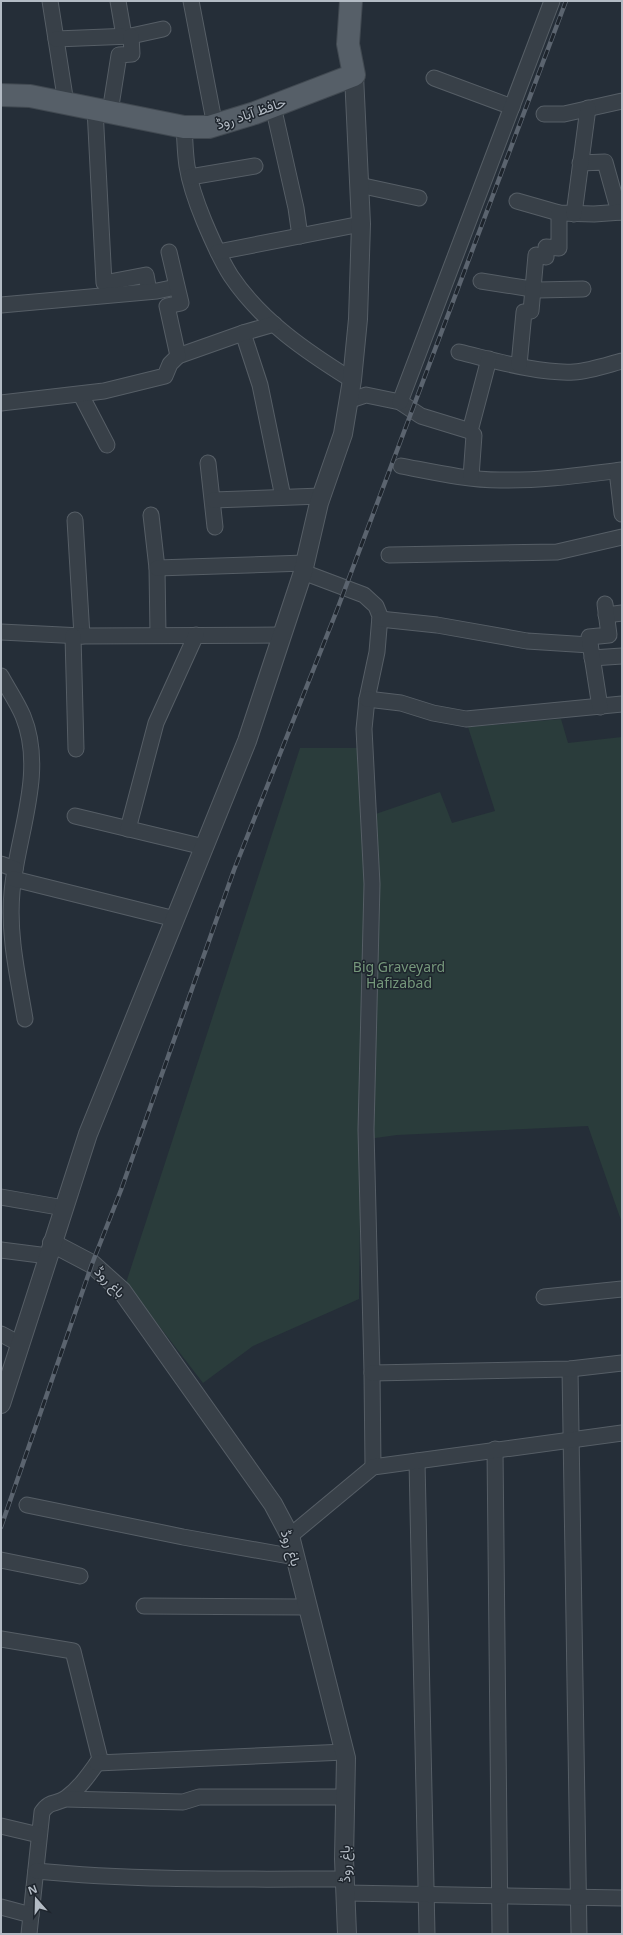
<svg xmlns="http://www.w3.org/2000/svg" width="623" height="1935" viewBox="0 0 623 1935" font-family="'Noto Sans',Vazirmatn,sans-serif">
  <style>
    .green { fill: #2a3c3b }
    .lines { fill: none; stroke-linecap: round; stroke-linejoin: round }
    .minor-casing { stroke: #565e66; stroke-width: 17 }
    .tertiary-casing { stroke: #565e66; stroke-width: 20 }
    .primary-casing { stroke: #414951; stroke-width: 24 }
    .minor { stroke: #384048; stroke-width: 15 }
    .tertiary { stroke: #384048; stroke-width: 18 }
    .primary { stroke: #565f68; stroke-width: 22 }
    .rail-casing { stroke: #5b646f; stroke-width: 4.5 }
    .rail { stroke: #1e252d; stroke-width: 3; stroke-dasharray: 9; stroke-linecap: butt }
    .labels { text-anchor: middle; stroke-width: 3; stroke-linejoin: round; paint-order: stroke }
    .street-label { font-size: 14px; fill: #b3bbc4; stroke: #1e252d }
    .park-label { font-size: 14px; fill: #75977b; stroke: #1e252d }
  </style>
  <rect width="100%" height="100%" fill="#252e38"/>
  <path class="green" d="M561 719 568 743 622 737V1223L588 1126 397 1135 361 1140 359 1299 253 1346 203 1383 126 1283 300 748H357L361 819 440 792 452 823 495 811 468 727Z"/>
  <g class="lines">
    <defs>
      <g id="minor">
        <path d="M50 1 66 103"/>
        <path d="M118 1 124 36"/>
        <path d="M191 1 215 126"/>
        <path d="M56 39 131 36 163 29"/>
        <path d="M434 78 512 107"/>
        <path d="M273 106 296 208 300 236"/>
        <path d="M95 109 104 283 146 275 149 291"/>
        <path d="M110 112 119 55 132 54 131 36"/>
        <path d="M544 114H564L622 101"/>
        <path d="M184 127C185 140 185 153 187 166 190 185 197 204 204 221 212 240 220 259 231 276 261 321 307 352 352 380"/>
        <path d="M580 163 605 162 619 212"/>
        <path d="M190 177 255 166"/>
        <path d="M359 185 419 198"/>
        <path d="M517 201 559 213 594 214 622 212"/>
        <path d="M574 214 588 108"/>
        <path d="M218 252 361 224"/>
        <path d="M481 281 538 290 583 289"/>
        <path d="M1 305 157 291 176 287"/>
        <path d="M243 333 260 385 283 497"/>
        <path d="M459 352C493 360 539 374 574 372 590 371 607 365 622 361"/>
        <path d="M178 356 243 333 274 324"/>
        <path d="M519 365 524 312 531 311 536 255 546 257V247L559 248V213"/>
        <path d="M81 395 107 445"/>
        <path d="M348 401 366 395 400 402 421 416 470 431"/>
        <path d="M400 402 552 1"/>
        <path d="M1 403 104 391 165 376 170 364 178 356 167 306 181 303 169 252"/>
        <path d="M208 463 215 527"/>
        <path d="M401 466C433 472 467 480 500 480 541 481 582 475 622 470"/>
        <path d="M617 471 622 514"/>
        <path d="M471 477 474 435 470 431 489 359"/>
        <path d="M213 500 321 496"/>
        <path d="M151 515 157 568 158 635"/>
        <path d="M75 520 82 636"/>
        <path d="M389 555 557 552 622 537"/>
        <path d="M157 568 305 563"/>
        <path d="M303 572 364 595 376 606 380 616 377 652 367 699 364 729 372 884 366 1130 372 1373 373 1467"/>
        <path d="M606 615 622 613"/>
        <path d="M380 619 437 625 527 641 590 645"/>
        <path d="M1 632 82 636 281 635"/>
        <path d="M73 636 76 749"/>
        <path d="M592 658 622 656"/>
        <path d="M1 676C8 689 17 702 23 716 46 772 17 835 12 892 8 935 18 977 25 1019"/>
        <path d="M367 699 401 703 433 713 466 719 622 704"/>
        <path d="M600 707 589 637 609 635 605 604"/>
        <path d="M75 816 204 847"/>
        <path d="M128 829 156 723 196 635"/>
        <path d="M1 864 15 869"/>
        <path d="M14 879 175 919"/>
        <path d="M1 1197 64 1208"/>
        <path d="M1 1250 48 1256"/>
        <path d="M544 1297 622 1289"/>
        <path d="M1 1334 20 1344"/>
        <path d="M570 1369 579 1934"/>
        <path d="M372 1373 570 1369 622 1363"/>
        <path d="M495 1449 500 1934"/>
        <path d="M417 1461 427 1934"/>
        <path d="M27 1505 183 1537 295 1557"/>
        <path d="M290 1536 373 1467 622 1433"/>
        <path d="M1 1560 80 1576"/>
        <path d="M144 1606 308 1607"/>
        <path d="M1 1639 73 1651 100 1759C90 1773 80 1788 66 1798 56 1805 50 1800 42 1812L29 1934"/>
        <path d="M97 1763 345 1752"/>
        <path d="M65 1799 183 1802 199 1797H345"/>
        <path d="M1 1826 39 1835"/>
        <path d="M36 1871C139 1881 241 1879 345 1879"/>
        <path d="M346 1893 622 1898"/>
        <path d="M1 1907 31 1915"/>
      </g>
      <g id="tertiary">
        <path d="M52 1243 92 1264 122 1291 273 1504 290 1536 346 1758 344 1859 347 1934"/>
        <path d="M1 1404 88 1134 247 741 303 572 319 503 343 434 352 380 358 319 361 224 354 75"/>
      </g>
      <path id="primary" d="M1 95 30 96 184 127H209L255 113 354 75 348 44 351 1"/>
    </defs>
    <use href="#minor" class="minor-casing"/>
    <use href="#tertiary" class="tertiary-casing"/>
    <use href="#primary" class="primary-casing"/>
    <use href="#minor" class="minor"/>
    <use href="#tertiary" class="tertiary"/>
    <use href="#primary" class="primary"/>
    <defs>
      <path id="rail" d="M1 1527 92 1264 121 1190 234 870 337 610 566 1"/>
    </defs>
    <use href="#rail" class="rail-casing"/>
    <use href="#rail" class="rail"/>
  </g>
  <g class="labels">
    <g class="street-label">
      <text transform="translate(251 113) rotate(-19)" y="5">حافظ آباد روڈ</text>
      <text transform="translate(110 1282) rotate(45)" y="5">باغ روڈ</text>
      <text transform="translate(291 1548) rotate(72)" y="5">باغ روڈ</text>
      <text transform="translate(345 1864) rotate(-91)" y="5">باغ روڈ</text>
    </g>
    <g class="park-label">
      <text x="399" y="972">Big Graveyard<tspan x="399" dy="16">Hafizabad</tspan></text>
    </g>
  </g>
  <rect width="623" height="1935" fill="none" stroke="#b3bbc4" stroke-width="4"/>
  <g transform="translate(36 1899) rotate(340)" stroke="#1e252d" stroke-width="3" paint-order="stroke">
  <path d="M0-3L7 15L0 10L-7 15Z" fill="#b3bbc4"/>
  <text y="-6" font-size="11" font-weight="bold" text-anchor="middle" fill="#b3bbc4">N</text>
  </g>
</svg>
